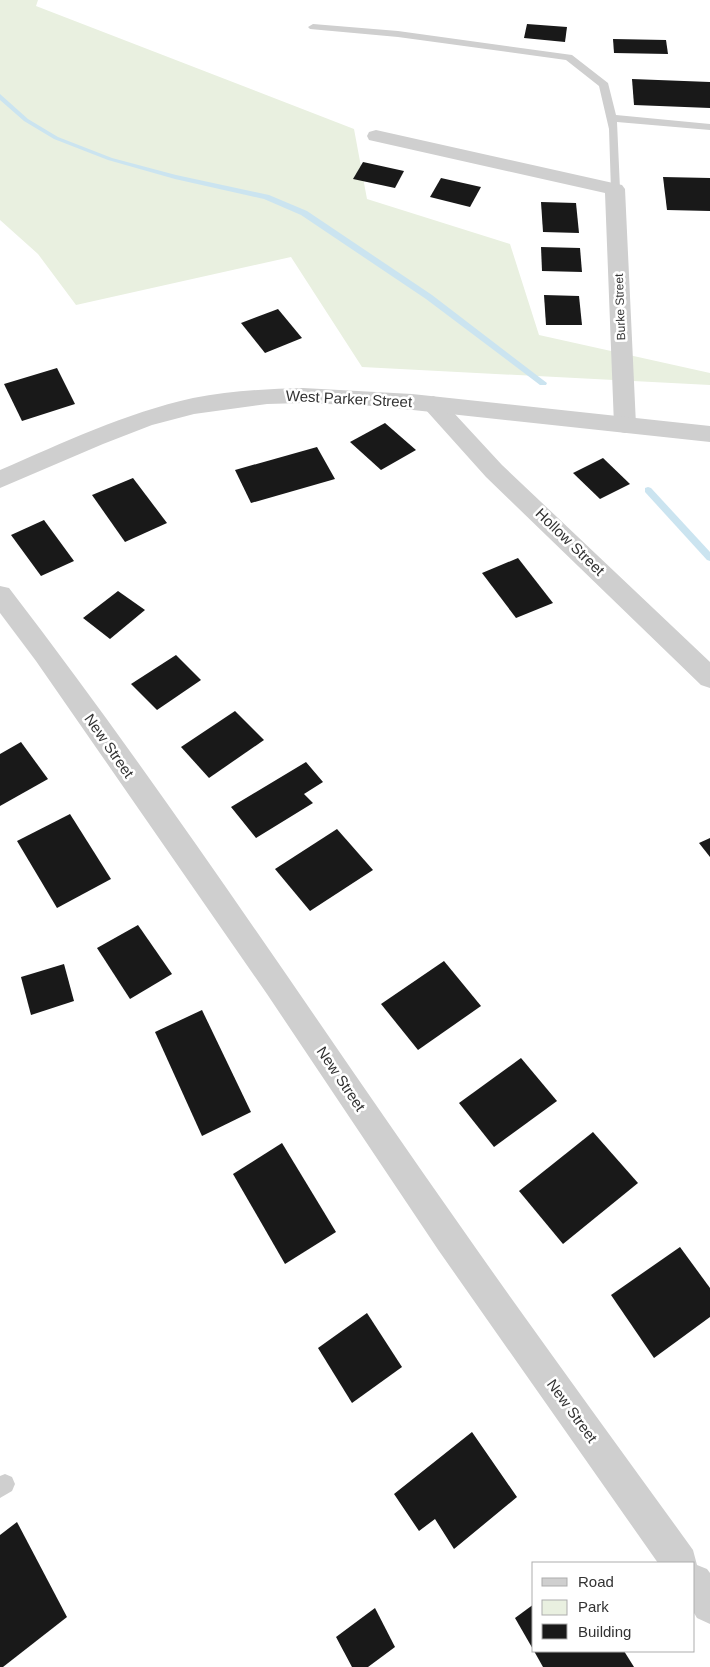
<svg xmlns="http://www.w3.org/2000/svg" width="710" height="1667" viewBox="0 0 710 1667" font-family="Helvetica,sans-serif">
  <style>
    .green { fill: #e9f0e0 }
    .lines { fill: none; stroke-linecap: round; stroke-linejoin: round }
    .stream { fill: #cbe4f0; fill-rule: evenodd }
    .building { fill: #191919 }
    .service { fill: #cfcfcf; fill-rule: evenodd }
    .minor { fill: #cfcfcf; fill-rule: evenodd }
    .tertiary { fill: #cfcfcf; fill-rule: evenodd }
    .labels { text-anchor: middle; stroke-width: 5; stroke-linejoin: round; paint-order: stroke }
    .far-street-label { font-size: 12px; fill: #323232; stroke: #fff }
    .street-label { font-size: 15px; fill: #323232; stroke: #fff }
  </style>
  <rect width="100%" height="100%" fill="#fff"/>
  <path class="green" d="M0 0H38L36 6 354 129 367 199 510 244 539 335 710 373V385L362 367 291 257 76 305 38 254 0 220Z"/>
  <g class="lines">
    <g class="stream">
      <path d="M0 94 28 119 58 137 112 158 176 175 269 195 307 211 432 295 547 383 546 385H540L426 299 301 215 264 199 175 179 108 160 54 139 24 121 0 100Z"/>
      <path d="M648 487 651 488 710 552V561L707 560 645 492V488Z"/>
    </g>
  </g>
  <g class="building">
    <path d="M527 24 567 27 565 42 524 38Z"/>
    <path d="M613 39 666 40 668 54 614 53Z"/>
    <path d="M632 79 710 82V108L634 105Z"/>
    <path d="M363 162 404 171 395 188 353 179Z"/>
    <path d="M663 177 710 178V211L667 210Z"/>
    <path d="M441 178 481 187 470 207 430 197Z"/>
    <path d="M541 202 576 203 579 233 543 232Z"/>
    <path d="M541 247 580 248 582 272 542 271Z"/>
    <path d="M544 295 579 296 582 325H546Z"/>
    <path d="M278 309 302 338 265 353 241 323Z"/>
    <path d="M57 368 75 404 22 421 4 384Z"/>
    <path d="M385 423 416 450 381 470 350 442Z"/>
    <path d="M317 447 335 479 251 503 235 470Z"/>
    <path d="M603 458 630 484 600 499 573 473Z"/>
    <path d="M133 478 167 523 125 542 92 495Z"/>
    <path d="M44 520 74 561 41 576 11 535Z"/>
    <path d="M518 558 553 603 516 618 482 573Z"/>
    <path d="M118 591 145 610 110 639 83 618Z"/>
    <path d="M176 655 201 680 157 710 131 684Z"/>
    <path d="M235 711 264 740 209 778 181 747Z"/>
    <path d="M21 742 48 779 0 806V754Z"/>
    <path d="M306 762 323 782 304 794 313 803 256 838 231 807Z"/>
    <path d="M70 814 111 879 57 908 17 841Z"/>
    <path d="M337 829 373 870 310 911 275 869Z"/>
    <path d="M710 838V857L699 843Z"/>
    <path d="M138 925 172 974 130 999 97 948Z"/>
    <path d="M444 961 481 1006 418 1050 381 1004Z"/>
    <path d="M64 964 74 1001 31 1015 21 977Z"/>
    <path d="M202 1010 251 1112 202 1136 155 1032Z"/>
    <path d="M521 1058 557 1101 494 1147 459 1103Z"/>
    <path d="M593 1132 638 1183 563 1244 519 1191Z"/>
    <path d="M282 1143 336 1232 285 1264 233 1174Z"/>
    <path d="M680 1247 710 1288V1317L654 1358 611 1295Z"/>
    <path d="M367 1313 402 1367 352 1403 318 1348Z"/>
    <path d="M472 1432 517 1497 454 1549 435 1519 419 1531 394 1494Z"/>
    <path d="M17 1522 67 1617 3 1667H0V1535Z"/>
    <path d="M534 1604V1651L515 1618Z"/>
    <path d="M375 1608 395 1647 368 1667H352L336 1637Z"/>
    <path d="M534 1651H624L634 1667H543Z"/>
  </g>
  <g class="lines">
    <g class="service">
      <path d="M313 24 398 31 572 55 608 83 616 115 710 124V130L617 122 620 189 615 192 611 191 609 129 599 86 566 60 398 37 310 29 308 27Z"/>
      <path d="M5 1474 12 1477 15 1484 12 1491 0 1498V1476Z"/>
    </g>
    <g class="minor">
      <path d="M376 130 622 185 625 189 636 425 633 431 625 433 617 431 614 425 605 193 369 140 367 136 369 132Z"/>
      <path d="M433 396 441 399 502 465 710 662V688L701 685 486 477 425 409 422 404 425 399Z"/>
      <path d="M0 586 9 588C168 795 311 1014 461 1227 537 1336 616 1443 693 1550L697 1565 707 1569 710 1573V1624L697 1618 694 1613V1563H658L439 1251 267 994 36 661 0 613Z"/>
    </g>
    <path class="tertiary" d="M303 388 412 394 710 426V442L376 406 303 403 267 404 194 414 152 425 103 444 0 488V470C63 443 125 413 193 398 229 391 266 389 303 388Z"/>
  </g>
  <g class="labels">
    <g class="far-street-label">
      <text transform="translate(620 307) rotate(-92)" y="4">Burke Street</text>
    </g>
    <g class="street-label">
      <text transform="translate(349 399) rotate(3)" y="5">West Parker Street</text>
      <text transform="translate(570 542) rotate(44)" y="5">Hollow Street</text>
      <text transform="translate(109 746) rotate(55)" y="5">New Street</text>
      <text transform="translate(341 1079) rotate(56)" y="5">New Street</text>
      <text transform="translate(572 1411) rotate(54)" y="5">New Street</text>
    </g>
  </g>
  <rect x="532" y="1562" width="162" height="90" fill="#ffffff" stroke="#adadad"/>
  <rect x="542" y="1578" width="25" height="8" fill="#cfcfcf" stroke="#adadad"/>
  <text x="578" y="1587" font-size="15" fill="#323232">Road</text>
  <rect x="542" y="1600" width="25" height="15" fill="#e9f0e0" stroke="#adadad"/>
  <text x="578" y="1612" font-size="15" fill="#323232">Park</text>
  <rect x="542" y="1624" width="25" height="15" fill="#191919" stroke="#adadad"/>
  <text x="578" y="1637" font-size="15" fill="#323232">Building</text>
</svg>
